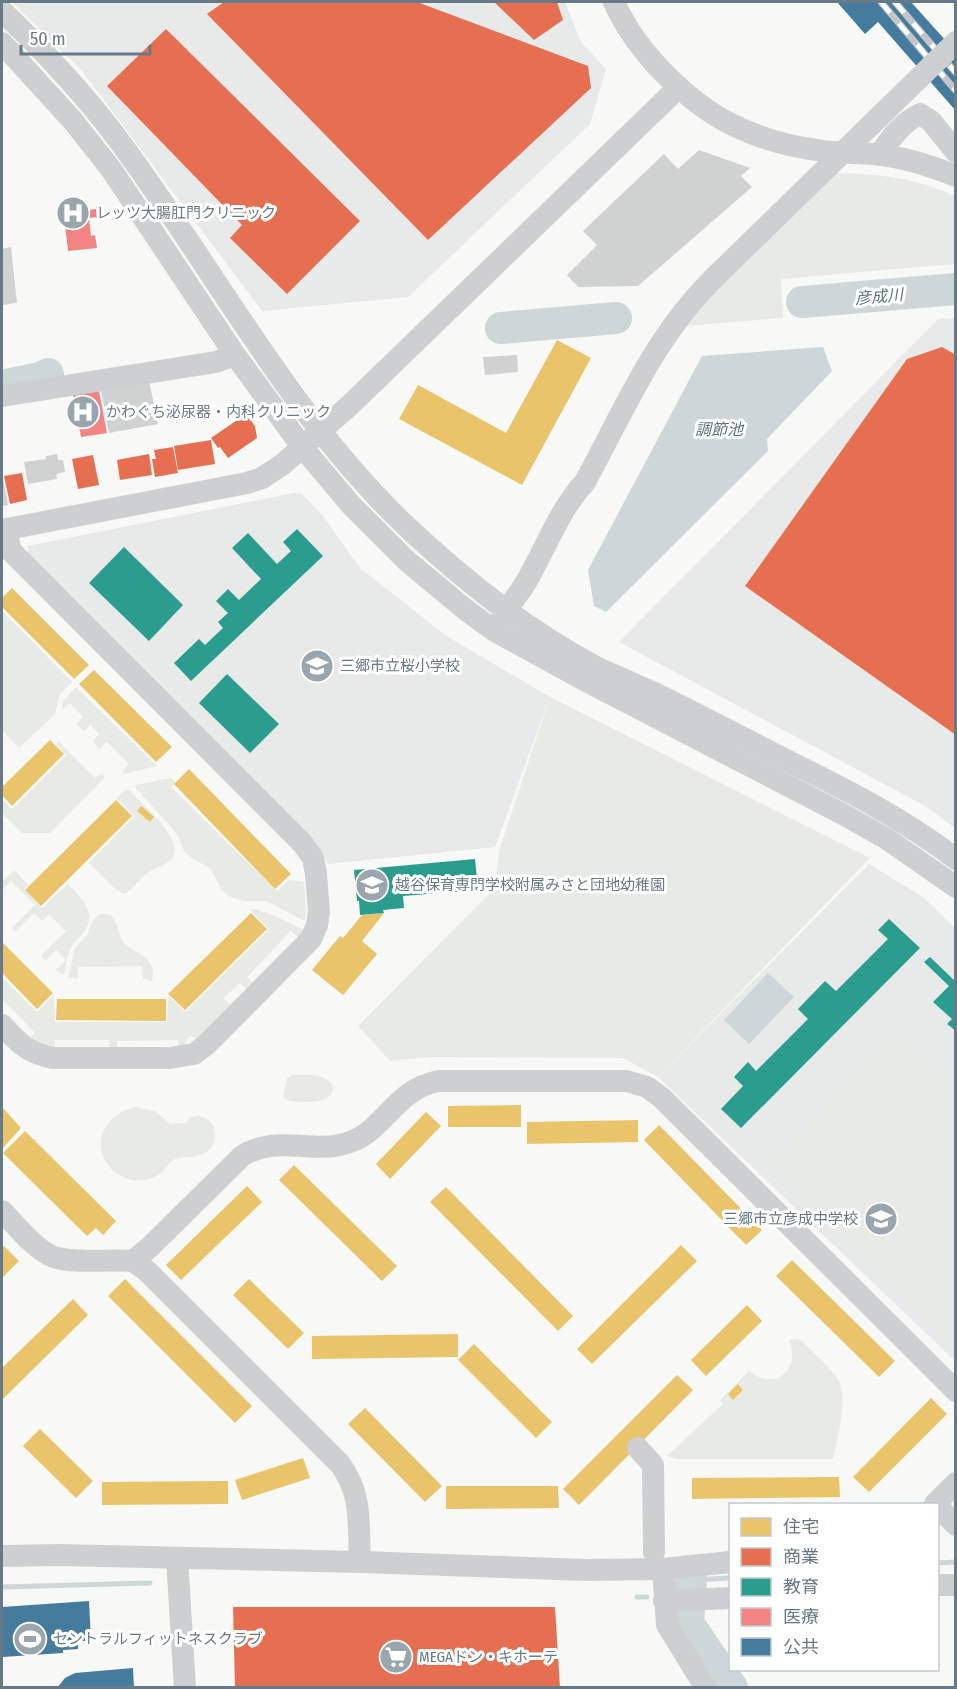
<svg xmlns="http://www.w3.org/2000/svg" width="957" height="1689" viewBox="0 0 957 1689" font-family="'Fira Sans Condensed','Noto Sans JP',sans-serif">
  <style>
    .built { fill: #e8e9e9 }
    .green { fill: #e8ebe5 }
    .water { fill: #cdd6d8 }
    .homes { fill: #e9c46a }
    .shops { fill: #e76f51 }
    .schools { fill: #2a9d8f }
    .health { fill: #f28482 }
    .public { fill: #457b9d }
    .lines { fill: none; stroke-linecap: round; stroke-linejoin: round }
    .stream { stroke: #cdd6d8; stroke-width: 5 }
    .river { stroke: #cdd6d8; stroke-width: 32 }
    .building { fill: #d0d2d2 }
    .minor { stroke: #cecfd0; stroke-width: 22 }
    .rail-casing { stroke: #c3c5c7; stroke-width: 7 }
    .rail { stroke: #fff; stroke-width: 4.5; stroke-dasharray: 14; stroke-linecap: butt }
    .minor-bridge { stroke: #cecfd0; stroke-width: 22 }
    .labels { text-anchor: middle; stroke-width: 6; stroke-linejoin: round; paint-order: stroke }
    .poi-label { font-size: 15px; fill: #677987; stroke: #fff; text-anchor: start }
    .water-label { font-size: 16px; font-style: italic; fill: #5e747c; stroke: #fff }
  </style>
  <rect width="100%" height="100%" fill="#f8f8f7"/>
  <g class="built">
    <path d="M12 2H565L581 42 606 69 590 124 408 297 262 311 82 71Z"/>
    <path d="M955 318V828L927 807 619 642 938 319Z"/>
    <path d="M294 493 302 494 323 516 360 568 445 635 550 697 495 847 328 864 319 848 28 557V546Z"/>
    <path d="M869 864 923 897 955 928V1361L658 1077Z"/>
  </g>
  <g class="green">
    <path d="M834 173C881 174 912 177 955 196V264L781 279 783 318 686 326 707 298Z"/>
    <path d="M2 611 72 682 60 694 55 714 19 748 2 730Z"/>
    <path d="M76 687 157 766 123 774 122 772 129 764 107 742 99 749 93 741 99 734 91 725 84 731 76 724 83 717 70 703 62 710 63 701Z"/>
    <path d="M550 697 870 858 658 1077 623 1058 429 1057 390 1061 358 1026 494 889 500 848Z"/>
    <path d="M59 742 95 778 101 774 105 777 50 833H22L2 813V799L12 809 66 755 56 744Z"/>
    <path d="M171 778 175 782 171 787 277 891 289 880 304 882 306 911 305 921 266 901H243L228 896 222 890 210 868 193 859 184 851 177 834 135 787 136 785Z"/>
    <path d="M129 790C141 803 184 838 173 857 168 865 156 867 149 872 140 878 134 889 125 894L116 890 89 863 134 816 116 798 124 791Z"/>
    <path d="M14 870 28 885 24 889 42 908 68 884C81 898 98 912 84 932 80 938 74 941 71 947 67 955 66 966 64 975L56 970 66 960 56 950 46 960 41 956 66 931 49 914 42 921 34 913 16 931 12 928 35 905 11 881 2 890V882Z"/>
    <path d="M256 909 275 916 306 931 300 939 291 931 247 977 255 986 248 991 240 983 224 998 231 1006 198 1038 190 1036 187 1039 186 1046 178 1050V1040L117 1041V1050H110L109 1040H55V1050L27 1040 35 1033 2 999V977L37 1012 54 995 55 1022H167L168 997H170L185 1012 269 929 250 910Z"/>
    <path d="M100 914C119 912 116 930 123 941 130 951 143 953 149 962 154 968 153 975 152 981L143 979 142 966 78 967V979L68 977 75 948 87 935 93 920Z"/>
    <path d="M900 1027 943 1070H955V1351L768 1166Z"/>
    <path d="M292 1075C302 1074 321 1074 329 1081 332 1083 333 1086 333 1089 331 1103 310 1102 301 1102 294 1101 288 1102 283 1097L287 1078Z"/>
    <path d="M136 1107 155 1111 170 1124 185 1123 192 1117C211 1111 222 1135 210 1149 201 1159 186 1155 175 1159 168 1162 165 1171 158 1175 142 1185 119 1181 108 1165 90 1139 109 1112 136 1107Z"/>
    <path d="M796 1339 802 1341C813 1353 830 1366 838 1380 849 1397 837 1439 833 1459H677L667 1456 723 1404 720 1400 749 1371C775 1392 801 1370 789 1340Z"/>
  </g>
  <g class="water">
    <path d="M823 347 832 371 767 439 768 451 606 612 594 606 588 570 702 356Z"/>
    <path d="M768 973 794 997 749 1044 724 1020Z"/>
  </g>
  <g class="homes">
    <path d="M557 340 591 358 522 485 399 419 418 385 506 433Z"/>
    <path d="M12 588 89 665 74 679 2 607V598Z"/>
    <path d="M94 670 172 747 156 762 79 684Z"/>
    <path d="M50 740 64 754 12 806 2 795V787Z"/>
    <path d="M189 769 291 874 275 889 174 784Z"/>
    <path d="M116 800 132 816 41 906 25 890Z"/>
    <path d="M141 806 154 817 150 822 137 811Z"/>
    <path d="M251 913 267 929 185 1010 168 994Z"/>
    <path d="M384 913 362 941 377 954 343 995 312 970 340 936 343 938 349 931 362 915Z"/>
    <path d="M2 942 53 993 37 1009 2 973Z"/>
    <path d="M57 999H166V1021L56 1020Z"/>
    <path d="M521 1105V1127H448V1106Z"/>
    <path d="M2 1107 21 1128 2 1149Z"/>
    <path d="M426 1112 441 1126 390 1179 376 1164Z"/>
    <path d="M638 1120V1142L527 1144V1122Z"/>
    <path d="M659 1125 762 1230 746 1245 644 1140Z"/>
    <path d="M25 1131 116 1221 103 1235 96 1228 87 1236 3 1153Z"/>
    <path d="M294 1165 397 1266 382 1281 279 1180Z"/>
    <path d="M247 1186 262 1202 181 1280 166 1265Z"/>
    <path d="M446 1187 573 1316 558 1331 430 1202Z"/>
    <path d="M681 1245 697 1261 592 1364 577 1349Z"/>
    <path d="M4 1246 19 1261 2 1278V1248Z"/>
    <path d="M792 1260 895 1361 879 1377 776 1276Z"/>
    <path d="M125 1279 252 1406 235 1423 108 1296Z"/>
    <path d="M249 1279 304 1333 288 1349 233 1295Z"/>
    <path d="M73 1299 88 1315 2 1400V1368Z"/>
    <path d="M747 1305 762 1321 706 1376 691 1360Z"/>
    <path d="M458 1334V1357L312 1359V1336Z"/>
    <path d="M474 1344 552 1422 536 1438 458 1360Z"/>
    <path d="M677 1375 693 1390 579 1505 563 1489Z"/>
    <path d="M738 1384 743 1390 733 1400 728 1394Z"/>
    <path d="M931 1398 947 1414 869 1492 853 1477Z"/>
    <path d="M365 1408 442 1486 425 1502 348 1424Z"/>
    <path d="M40 1429 93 1481 76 1498 23 1446Z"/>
    <path d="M303 1458 310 1478 242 1500 235 1480Z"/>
    <path d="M839 1477 840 1497 692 1499V1478Z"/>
    <path d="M228 1481V1504L102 1505V1482Z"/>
    <path d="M446 1486H558L559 1508 446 1509Z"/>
  </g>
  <g class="shops">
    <path d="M224 2H417L588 66 591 88 428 240 207 14Z"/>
    <path d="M494 2H557L563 20 534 40Z"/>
    <path d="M166 29 360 221 287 294 230 238 242 225 107 86Z"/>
    <path d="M942 347 956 355V735L745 586 907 359Z"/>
    <path d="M246 414 255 426 257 438 228 458 220 447 218 448 211 438Z"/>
    <path d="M211 440 215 464 178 470 174 446Z"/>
    <path d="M173 447 178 473 155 477 152 459H156L154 450Z"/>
    <path d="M149 454 152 475 120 480 117 460Z"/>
    <path d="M93 455 99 485 78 489 72 459Z"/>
    <path d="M22 473 27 500 10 504 4 476Z"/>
    <path d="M233 1607H555L560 1688H235Z"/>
  </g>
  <g class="schools">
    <path d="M297 529 323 556 191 681 174 663 199 639 205 645 223 628 218 622 228 613 216 601 228 589 239 600 261 579 232 548 248 533 277 564 291 551 283 542Z"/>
    <path d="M124 547 183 605 149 641 89 583Z"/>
    <path d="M227 674 279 724 250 753 199 703Z"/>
    <path d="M475 859 478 890 403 896 404 908 383 910 384 913 360 915 359 901H357L354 870Z"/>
    <path d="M889 919 920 948 741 1128 721 1109 743 1086 734 1077 748 1062 756 1071 808 1019 798 1009 825 981 836 991 888 939 878 930Z"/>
    <path d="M930 957 956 982V1031L947 1024 952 1019 933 1002 949 986 924 962Z"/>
  </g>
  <g class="health">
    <path d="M87 205 88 210 96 209 97 217 89 218 91 236 95 235 97 248 68 251 63 207Z"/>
    <path d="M99 391 107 433 81 437 73 395Z"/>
  </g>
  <g class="public">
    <path d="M837 2H911L956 52V111L878 22 865 34Z"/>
    <path d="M89 1601 91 1641H78V1649L63 1650V1653L2 1657V1607Z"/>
    <path d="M133 1668 134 1688H57L65 1678 75 1673Z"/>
  </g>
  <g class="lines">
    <g class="stream">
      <path d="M938 1563 956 1562"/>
      <path d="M691 1580 730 1578"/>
      <path d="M2 1587 150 1583"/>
      <path d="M637 1597H647"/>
    </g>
    <g class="river">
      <path d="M802 302 956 289"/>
      <path d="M501 328 616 318"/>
      <path d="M2 386 40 378 48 374"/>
      <path d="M691 1580 688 1623 732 1688"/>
    </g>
  </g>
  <g class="building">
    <path d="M699 150 750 168 741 176 752 187 638 286 578 287 567 275 597 245 583 231 664 154 678 169Z"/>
    <path d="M11 247 17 303 2 305V249Z"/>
    <path d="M517 355 518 372 485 375 483 357Z"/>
    <path d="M149 381 158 424 109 433 101 390Z"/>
    <path d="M57 454 58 460H63L65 472 56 474 57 479 28 484 24 462 46 459V456Z"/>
    <path d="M2 477H3L8 505 2 506Z"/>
  </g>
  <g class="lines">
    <g class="minor">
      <path d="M614 2C635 50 686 102 733 125 759 138 788 146 817 150 838 154 860 152 881 155 907 158 931 166 956 176"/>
      <path d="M2 11C44 51 85 95 120 142 214 269 289 414 404 524 462 579 527 631 598 668 616 676 634 684 652 692 699 715 745 739 792 763 849 791 905 820 956 859"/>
      <path d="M2 43 73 121 111 169 235 355 303 448 352 506 407 561 466 610 495 631 590 683 839 812 887 839 956 887"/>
      <path d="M880 155C889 139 904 121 920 114L931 121 956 152"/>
      <path d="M2 396 216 362 235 355"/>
      <path d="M2 530 247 483 262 478 283 464 350 405 679 87"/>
      <path d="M500 622C506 608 515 599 523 587 544 553 558 511 585 482 626 407 655 334 719 273"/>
      <path d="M2 1025C19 1043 26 1052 52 1058H170L194 1054 207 1044 311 939 317 925 319 912 316 874 313 858 302 843 11 551 5 529"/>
      <path d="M2 1211C15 1224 36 1251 54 1257 74 1264 111 1259 133 1261L150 1247 242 1156C279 1133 314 1156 350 1142 386 1129 395 1089 439 1081H626L647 1087 662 1098 956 1391"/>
      <path d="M133 1261 147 1271 340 1464C363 1495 358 1525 360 1562"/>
      <path d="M638 1448 653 1465 654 1552"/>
      <path d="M935 1504 956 1483"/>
      <path d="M938 1507 956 1525"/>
      <path d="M2 1556 59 1555 360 1562 586 1570 663 1569 730 1562"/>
      <path d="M177 1558 185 1688"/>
      <path d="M663 1569 667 1625 706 1688"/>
      <path d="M938 1585H956"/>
      <path d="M664 1601 730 1598"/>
    </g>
    <defs>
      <g id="rail">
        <path d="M881 2 956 91"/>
        <path d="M895 2 956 73"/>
      </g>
    </defs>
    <use href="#rail" class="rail-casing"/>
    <use href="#rail" class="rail"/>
    <path class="minor-bridge" d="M719 273 956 42"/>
  </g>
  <defs>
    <symbol id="hospital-disc" viewBox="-11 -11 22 22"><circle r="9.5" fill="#9aa5ae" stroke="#fff"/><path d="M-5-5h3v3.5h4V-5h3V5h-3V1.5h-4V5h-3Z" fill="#fff"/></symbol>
    <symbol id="school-disc" viewBox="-11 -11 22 22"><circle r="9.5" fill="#9aa5ae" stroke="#fff"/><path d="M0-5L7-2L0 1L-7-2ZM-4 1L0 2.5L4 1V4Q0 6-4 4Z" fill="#fff"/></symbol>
    <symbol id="stadium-disc" viewBox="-11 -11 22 22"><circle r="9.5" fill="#9aa5ae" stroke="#fff"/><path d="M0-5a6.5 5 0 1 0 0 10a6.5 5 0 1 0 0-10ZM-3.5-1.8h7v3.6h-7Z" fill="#fff"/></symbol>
    <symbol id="supermarket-disc" viewBox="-11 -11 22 22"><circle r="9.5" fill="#9aa5ae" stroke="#fff"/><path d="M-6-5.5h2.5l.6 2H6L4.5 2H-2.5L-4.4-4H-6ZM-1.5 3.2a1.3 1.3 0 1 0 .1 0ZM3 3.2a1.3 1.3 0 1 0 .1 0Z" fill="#fff"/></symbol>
  </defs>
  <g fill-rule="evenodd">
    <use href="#hospital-disc" x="54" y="194" width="38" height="38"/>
    <use href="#hospital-disc" x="64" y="393" width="38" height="38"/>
    <use href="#school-disc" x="298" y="647" width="38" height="38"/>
    <use href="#school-disc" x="353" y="866" width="38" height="38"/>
    <use href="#school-disc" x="862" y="1200" width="38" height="38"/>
    <use href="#stadium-disc" x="11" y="1620" width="38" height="38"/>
    <use href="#supermarket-disc" x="377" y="1638" width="38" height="38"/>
  </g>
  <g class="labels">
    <g class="poi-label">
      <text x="96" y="218">レッツ大腸肛門クリニック</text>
      <text x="106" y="417">かわぐち泌尿器・内科クリニック</text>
      <text x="340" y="671">三郷市立桜小学校</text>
      <text x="395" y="890">越谷保育専門学校附属みさと団地幼稚園</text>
      <text x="858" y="1224" text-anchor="end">三郷市立彦成中学校</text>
      <text x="53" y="1644">セントラルフィットネスクラブ</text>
      <text x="419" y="1662">MEGAドン・キホーテ</text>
    </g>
    <g class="water-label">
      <text transform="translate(879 296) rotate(-5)" y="6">彦成川</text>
      <text x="719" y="435">調節池</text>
    </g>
  </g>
  <rect width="957" height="1689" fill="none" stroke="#677987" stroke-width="6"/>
  <rect x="729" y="1503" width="210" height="168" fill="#ffffff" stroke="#c2c9cf" stroke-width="1.5"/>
  <rect x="741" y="1518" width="30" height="18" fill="#e9c46a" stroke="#c2c9cf" stroke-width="1.5"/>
  <text x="783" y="1533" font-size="18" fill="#677987">住宅</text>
  <rect x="741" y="1548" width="30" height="18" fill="#e76f51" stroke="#c2c9cf" stroke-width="1.5"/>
  <text x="783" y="1563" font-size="18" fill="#677987">商業</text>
  <rect x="741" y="1578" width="30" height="18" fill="#2a9d8f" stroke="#c2c9cf" stroke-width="1.5"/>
  <text x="783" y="1593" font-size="18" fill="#677987">教育</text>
  <rect x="741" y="1608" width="30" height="18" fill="#f28482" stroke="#c2c9cf" stroke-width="1.5"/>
  <text x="783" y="1623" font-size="18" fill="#677987">医療</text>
  <rect x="741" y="1638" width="30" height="18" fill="#457b9d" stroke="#c2c9cf" stroke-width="1.5"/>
  <text x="783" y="1653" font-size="18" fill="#677987">公共</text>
  <path d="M21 45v9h129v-9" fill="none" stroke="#677987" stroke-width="3"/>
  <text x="30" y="45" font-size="18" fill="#677987" stroke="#ffffff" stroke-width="4.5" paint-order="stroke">50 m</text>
</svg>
